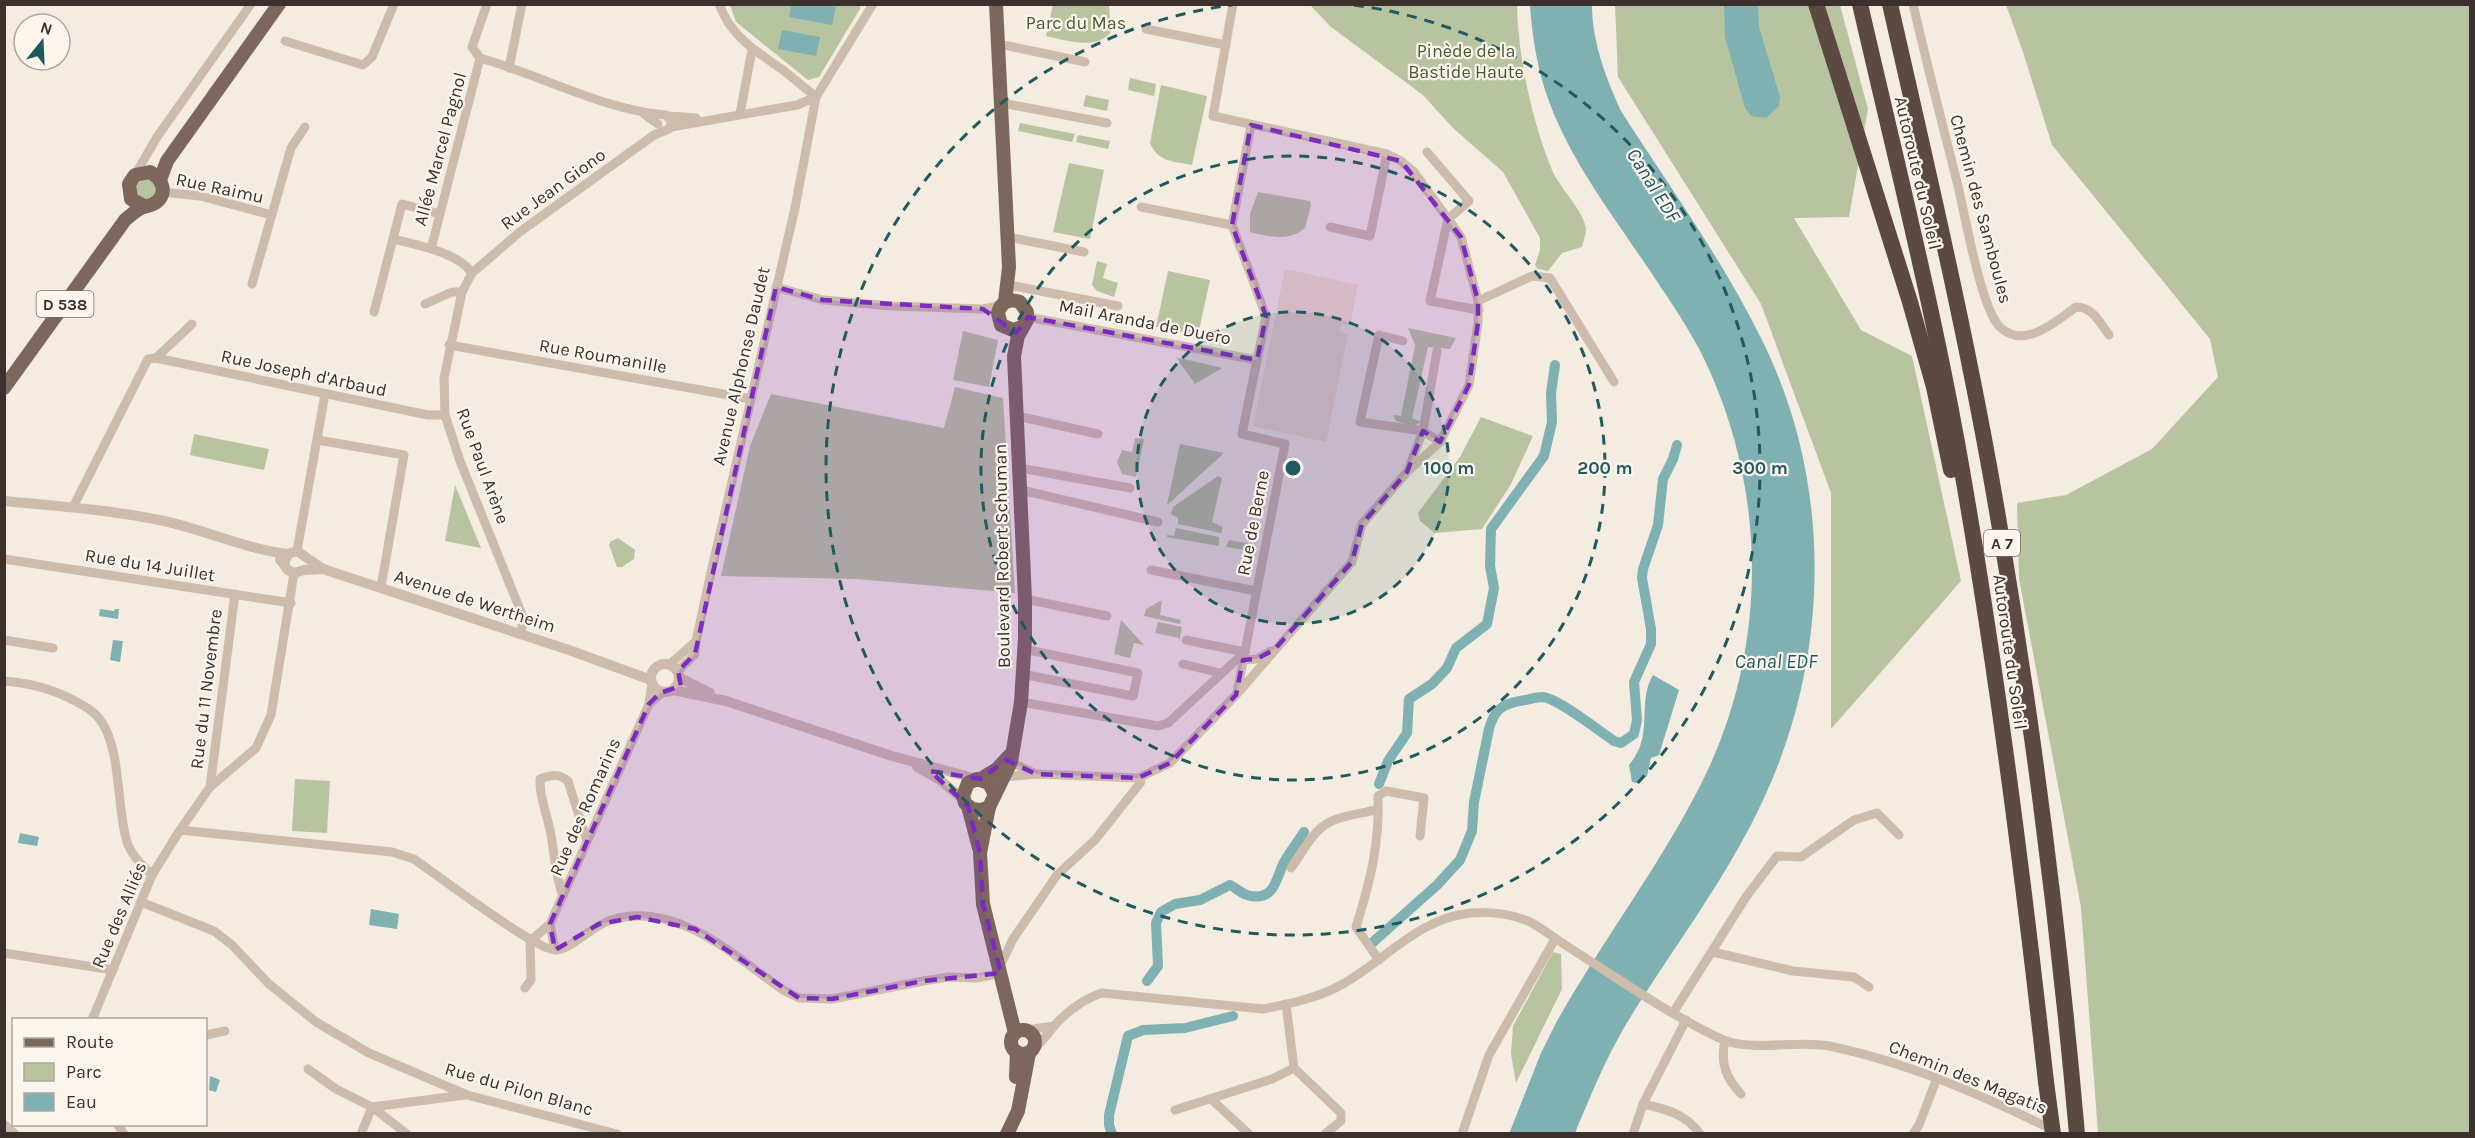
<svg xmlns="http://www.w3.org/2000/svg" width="2475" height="1138" viewBox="0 0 2475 1138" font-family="Karla,sans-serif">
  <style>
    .green { fill: #b8c4a0 }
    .plaza { fill: #ecdcc8 }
    .water { fill: #7fb0b2 }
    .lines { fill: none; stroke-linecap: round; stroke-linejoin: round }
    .canal { stroke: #7fb0b2; stroke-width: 10 }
    .minor { stroke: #cdbbac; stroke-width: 9 }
    .tertiary { stroke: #cdbbac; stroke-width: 10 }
    .primary { stroke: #7d675c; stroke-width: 14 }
    .motorway { stroke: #5c4a42; stroke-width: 16 }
    .motorway-bridge { stroke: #5c4a42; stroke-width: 16 }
    .marked { fill: #7b2cbf; fill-opacity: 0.2; stroke: #7b2cbf; stroke-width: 4.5; stroke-dasharray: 12 8; stroke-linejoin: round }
    .ring { fill: none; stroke: #1f5a5e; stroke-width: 3; stroke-dasharray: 10 8 }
    .labels { text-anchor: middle; stroke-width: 4.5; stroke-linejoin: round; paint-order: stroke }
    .shield { fill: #fbf5ee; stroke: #756b66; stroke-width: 1.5 }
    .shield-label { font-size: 16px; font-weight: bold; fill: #3b302b }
    .park-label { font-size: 18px; fill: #4a5a2e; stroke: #fbf5ee }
    .street-label { font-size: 18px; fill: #3b302b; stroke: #fbf5ee }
    .water-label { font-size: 20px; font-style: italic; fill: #1f5a5e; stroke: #fbf5ee }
    .centre { fill: #1f5a5e; stroke: #fbf5ee; stroke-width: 3 }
    .ring-label { font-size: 18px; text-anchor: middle; font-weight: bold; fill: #1f5a5e; stroke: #fbf5ee; stroke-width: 4.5; stroke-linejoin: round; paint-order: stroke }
  </style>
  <rect width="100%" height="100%" fill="#f4ebe1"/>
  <g class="green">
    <path d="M853 4 861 7 819 77 808 80 736 22 730 5Z"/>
    <path d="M1053 5H1109L1111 32C1096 51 1066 40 1046 36Z"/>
    <path d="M1310 5H1517C1518 57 1532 121 1552 170 1559 187 1584 211 1586 229 1586 234 1583 242 1582 247L1562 253 1548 271 1538 269 1535 265 1540 250V238L1503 172 1453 128 1423 95 1331 27Z"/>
    <path d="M1615 5H1840L1868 109 1849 217 1794 218 1861 330 1912 356 1961 581 1831 729V493L1761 304 1618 77Z"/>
    <path d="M2006 5H2470V1133H2098L2081 907 2019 579 2017 503 2066 495 2152 449 2218 377 2210 339 2052 145 2023 52Z"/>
    <path d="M1130 78 1156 84 1154 96 1128 90Z"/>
    <path d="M1161 85 1207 96 1192 165C1172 161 1158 162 1150 143Z"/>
    <path d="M1086 95 1109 100 1107 111 1083 106Z"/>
    <path d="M1020 123 1075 134 1072 142 1018 131Z"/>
    <path d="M1078 135 1110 141 1108 149 1076 142Z"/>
    <path d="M1069 163 1104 170 1090 239 1053 232Z"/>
    <path d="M145 177 156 182 157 195 146 201 135 194V185Z"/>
    <path d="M1258 192 1310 201 1311 205 1305 228C1289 242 1270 237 1250 232V214Z"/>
    <path d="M1097 261 1107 264 1103 278 1118 283 1114 297 1097 291 1092 285Z"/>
    <path d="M1168 271 1210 280 1198 335 1156 327Z"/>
    <path d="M1408 328 1456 338 1450 349 1428 347 1412 418 1421 422 1413 426 1396 421 1393 415 1401 416 1415 345Z"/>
    <path d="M963 331 998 340 989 387 953 380Z"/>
    <path d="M1176 357 1222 368 1195 384Z"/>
    <path d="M955 387 1003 398 1015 593 856 579 721 576 750 446 771 394 944 428Z"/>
    <path d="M1481 417 1533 436 1511 484 1482 529 1435 533 1420 521 1418 513 1460 457Z"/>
    <path d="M194 434 269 449 264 470 190 455Z"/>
    <path d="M1135 438 1144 439 1136 477 1122 474 1117 462 1122 450 1132 452Z"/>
    <path d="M1180 444 1224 453 1167 505Z"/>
    <path d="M1218 476 1222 478 1212 522 1223 527 1221 533 1178 524V518L1171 514 1173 507Z"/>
    <path d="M455 485 481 548 445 541Z"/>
    <path d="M1176 528 1219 537V546L1167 537V535L1174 536Z"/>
    <path d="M618 538 635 550 634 559 622 567H617L609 545 611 541Z"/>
    <path d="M1229 540 1252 544V551L1226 547Z"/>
    <path d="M1162 600 1160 615 1181 620 1180 624 1144 616 1146 609Z"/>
    <path d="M1121 620 1144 645 1134 643 1130 658 1114 654Z"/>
    <path d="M1158 622 1182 627 1179 643V638L1155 633Z"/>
    <path d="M295 779 330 781 327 833 292 831Z"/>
    <path d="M1553 952 1561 954 1562 989 1516 1083 1511 1054 1513 1026Z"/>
  </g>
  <path class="plaza" d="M1285 269 1358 285 1350 325 1341 324 1339 332 1348 334 1326 442 1253 426Z"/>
  <g class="water">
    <path d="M791 5H822L836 7 832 25 789 17Z"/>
    <path d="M1530 5H1592C1592 42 1606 78 1621 111 1669 186 1722 259 1761 338 1833 481 1831 654 1764 798 1727 879 1671 950 1625 1026 1605 1060 1590 1097 1575 1133L1509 1134 1541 1053 1556 1023C1602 941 1660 866 1702 782 1766 655 1768 504 1711 374 1698 343 1679 314 1660 286 1623 229 1574 168 1550 104 1538 73 1532 37 1530 5Z"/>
    <path d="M1724 5H1758L1759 27 1780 97 1779 106 1766 118 1751 116 1745 108 1725 37Z"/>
    <path d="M782 30 820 37 816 56 778 49Z"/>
    <path d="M100 609 114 611 115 609H119L118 619 99 616Z"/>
    <path d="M113 640 123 641 120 662 110 660Z"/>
    <path d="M1653 675 1679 690 1659 755 1651 758 1647 776 1637 783 1632 782 1629 765C1655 735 1636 704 1653 675Z"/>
    <path d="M20 833 39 837 37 846 18 843Z"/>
    <path d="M371 909 399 914 397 929 369 925Z"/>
    <path d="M210 1076 220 1080 216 1092 209 1090Z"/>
  </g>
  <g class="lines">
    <g class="canal">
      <path d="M1379 784 1388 761 1407 733 1409 699 1432 684 1447 668 1456 648 1487 624 1494 588 1490 566 1491 529 1544 456 1552 422 1551 393 1555 365"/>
      <path d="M1372 943 1437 885 1460 860 1472 831 1474 802 1489 729C1494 711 1501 704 1520 701 1527 700 1536 697 1543 697 1559 699 1599 731 1614 741L1621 743 1634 734 1637 720 1634 682 1651 644V629L1642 578 1643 569 1658 525 1663 479 1673 459 1677 445"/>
      <path d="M1147 981 1158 966 1156 923 1161 912 1175 904 1200 900 1230 885C1237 888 1242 895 1251 896 1274 900 1276 880 1283 864 1289 853 1297 843 1304 832"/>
      <path d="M1112 1134 1109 1125V1115L1128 1036 1143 1030 1185 1028 1233 1016"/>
    </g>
    <g class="minor">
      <path d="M487 4 472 47 480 58C541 75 603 110 666 115L672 122 669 129 654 135 521 231 472 273 462 292 444 378 445 415 460 461 521 612 523 620 521 634"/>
      <path d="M719 4C731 37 756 51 783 70 794 79 805 88 816 97"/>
      <path d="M1913 4C1927 65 1943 126 1958 186 1965 215 1981 307 1999 326 2023 351 2055 322 2076 307 2093 307 2100 323 2109 335"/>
      <path d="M1146 29 1226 45"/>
      <path d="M285 41 363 65 372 57 394 4"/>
      <path d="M999 44 1085 62"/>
      <path d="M509 68 522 4"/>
      <path d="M1002 103 1107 123"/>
      <path d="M644 114 658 124"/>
      <path d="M740 114 752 50"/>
      <path d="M669 116 696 118"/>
      <path d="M671 127 797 105 816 97"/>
      <path d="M1427 152 1469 201 1448 219 1430 301 1479 310"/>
      <path d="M135 175 157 137 251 4"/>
      <path d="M162 192 200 196 272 215"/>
      <path d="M1141 207 1232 225"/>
      <path d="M1232 225 1266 316 1242 434 1285 444 1237 693"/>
      <path d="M1232 225 1251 125"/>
      <path d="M1330 227 1370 236 1387 154"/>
      <path d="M1008 237 1084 252"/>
      <path d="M393 239C416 245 458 252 472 273"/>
      <path d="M431 249 480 58"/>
      <path d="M252 284 291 148 305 127"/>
      <path d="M1014 286 1118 306"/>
      <path d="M776 287 823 300 891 306 983 309 1001 305"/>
      <path d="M1478 301 1532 276 1550 278 1614 382"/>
      <path d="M425 304 452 292H462"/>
      <path d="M374 312 402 204 440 214"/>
      <path d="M1028 317 1257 360"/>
      <path d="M1403 341 1379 335 1360 422 1423 431 1440 442"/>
      <path d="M449 345 751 399"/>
      <path d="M156 358 192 324"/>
      <path d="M1017 416 1098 434"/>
      <path d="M318 440 404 455 381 587"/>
      <path d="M1020 468 1130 488"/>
      <path d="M1408 470 1423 431 1437 351"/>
      <path d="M1021 490 1158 522"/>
      <path d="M73 507 148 359 156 358 428 415H445"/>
      <path d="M297 551 325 394"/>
      <path d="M4 559 291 603"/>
      <path d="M1151 570 1256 591"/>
      <path d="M1025 599 1107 616"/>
      <path d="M4 640 53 648"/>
      <path d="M1186 640 1245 652"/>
      <path d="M1243 660 1257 659 1271 651"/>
      <path d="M670 664 696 641"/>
      <path d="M1183 664 1220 673"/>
      <path d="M678 671 695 654 696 641 710 577 795 208 816 97 873 4"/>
      <path d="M1022 674 1133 696 1138 673 1024 649"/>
      <path d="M4 681C30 683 53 689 75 701 83 705 92 710 98 717 122 745 116 807 127 842 131 855 143 866 152 875"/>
      <path d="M1021 702 1158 726 1168 723 1245 652"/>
      <path d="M649 704 652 684"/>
      <path d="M1011 762 1036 774"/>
      <path d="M1004 777 1036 774 1138 778 1170 763 1236 695 1352 562 1362 524 1407 472 1440 442 1469 385 1478 323V301L1461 237 1414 172 1401 161 1387 154 1213 116 1233 4"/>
      <path d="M210 787 235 594"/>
      <path d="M180 830 392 852 414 859C436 874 536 951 556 950 572 949 593 925 611 920 677 900 734 956 783 990L799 998 832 999 923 981 949 977 977 978 1001 973"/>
      <path d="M1291 868C1303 852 1313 829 1332 821 1345 814 1364 814 1378 809"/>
      <path d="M563 896C555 876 555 856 551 835 548 816 539 798 540 779 551 775 559 773 568 781L587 841"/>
      <path d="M141 902 214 931 232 945 269 984 316 1022 369 1053 467 1095 617 1134"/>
      <path d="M550 924 555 950"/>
      <path d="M1713 952 1793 971 1854 977 1869 987"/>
      <path d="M4 953 113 970"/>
      <path d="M1379 960 1356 927C1370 882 1380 843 1378 796L1386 791 1424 798 1420 836"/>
      <path d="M1002 962 1013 939 1057 875 1095 840 1141 782"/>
      <path d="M525 988 531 980 530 941 550 924 649 704 663 692"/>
      <path d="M1286 1004 1294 1068 1341 1113V1121L1325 1134"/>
      <path d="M1673 1013 1746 897 1777 856 1801 857 1854 820 1877 813 1899 835"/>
      <path d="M92 1020 152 875 180 830 210 787 256 748 271 715 294 573"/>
      <path d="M1026 1030 1054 1026"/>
      <path d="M206 1035 225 1031"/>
      <path d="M1725 1041C1720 1063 1726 1078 1741 1094"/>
      <path d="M1034 1048C1043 1042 1047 1034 1054 1026 1065 1013 1085 998 1102 993L1263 1009C1288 1004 1318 998 1341 985 1385 961 1417 919 1470 913 1489 911 1514 914 1532 923 1546 931 1560 942 1573 950 1620 980 1667 1013 1717 1037 1750 1054 1793 1039 1829 1046 1907 1062 1982 1095 2053 1130"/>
      <path d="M308 1069 336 1089 372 1107 465 1095"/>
      <path d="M1211 1099 1249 1134"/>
      <path d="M1643 1104C1666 1109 1686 1114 1700 1134"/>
      <path d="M1175 1110 1272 1079 1294 1068"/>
      <path d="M117 1124 124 1134"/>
      <path d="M361 1134 372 1107 407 1134"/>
      <path d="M1462 1134 1489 1055 1555 939"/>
      <path d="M1633 1134 1643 1104 1686 1020"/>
      <path d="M1913 1134 1919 1125 1937 1078"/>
    </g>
    <g class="tertiary">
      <path d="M4 501C58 506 111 510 164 521 205 530 246 549 288 554"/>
      <path d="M280 560 288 570 294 573 304 570 323 569"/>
      <path d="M284 564 288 554 297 551 323 569 569 650 651 680"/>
      <circle cx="665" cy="678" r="14"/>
      <path d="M680 678 710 693"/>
      <path d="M673 690 726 701 892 756 977 779"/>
      <path d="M917 767 940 780 964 800"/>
      <path d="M4 1125 14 1134"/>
    </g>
    <g class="primary">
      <path d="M996 4 1009 267 1005 302"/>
      <path d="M160 180 167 161 279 4"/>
      <path d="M4 388 125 220C130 216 135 211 141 208 146 206 151 206 155 203 169 194 162 178 150 172L135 175 129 184 131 199 144 206"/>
      <path d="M981 779 997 769 1010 755"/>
      <path d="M995 795 989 783 977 779 968 783 963 796 965 803 972 809 981 810 989 807 1011 762 1021 702 1025 638V599L1014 356 1018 336 1027 320V312L1020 302C1009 298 1001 302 998 313L1001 325 1013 330 1022 327"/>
      <path d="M968 806 979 848"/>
      <path d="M989 807 980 853 983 904 1015 1033"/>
      <circle cx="1023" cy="1042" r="12"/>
      <path d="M1016 1077 1017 1052"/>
      <path d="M1007 1134 1018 1111 1029 1053"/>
    </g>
    <g class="motorway">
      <path d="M1816 4 1910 302 1934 387 1951 470"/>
      <path d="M1860 4C1897 165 1938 326 1965 488 1999 685 2024 883 2046 1082"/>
      <path d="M1890 4C1929 176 1970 349 1999 523 2033 725 2059 929 2077 1134"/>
    </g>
    <path class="motorway-bridge" d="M2046 1082 2053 1134"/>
  </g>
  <path class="marked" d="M1251 125 1401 161 1461 237 1478 301V323L1469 385 1440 442 1423 431 1407 472 1362 524 1352 562 1275 649 1257 659 1243 660 1236 695 1170 763 1138 778 1036 774 1006 760 981 779 930 771 968 806 980 853 983 904 1001 973 923 981 832 999 799 998 695 929 637 917 599 924 555 950 550 924 649 704 660 693 681 686 678 671 695 654 776 287 823 300 983 309 1016 333 1028 317 1257 360 1266 316 1232 225Z"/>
  <circle cx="1293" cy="468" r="156" fill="#1f5a5e" fill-opacity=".12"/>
  <g class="ring">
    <circle cx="1293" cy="468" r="156"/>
    <circle cx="1293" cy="468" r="312"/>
    <path d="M1354 5A467 467 0 1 1 1232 5"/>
  </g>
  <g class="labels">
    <g class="shield">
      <rect x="36.5" y="291" width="57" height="26" rx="4.5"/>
      <rect x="1984" y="530" width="36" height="26" rx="4.5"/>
    </g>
    <g class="shield-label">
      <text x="65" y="310">D 538</text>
      <text x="2002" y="549">A 7</text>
    </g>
    <g class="park-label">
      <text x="1076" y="29">Parc du Mas</text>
      <text x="1466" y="57">Pinède de la<tspan x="1466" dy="21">Bastide Haute</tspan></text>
    </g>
    <g class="street-label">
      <text transform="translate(440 149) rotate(-75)" y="6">Allée Marcel Pagnol</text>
      <text transform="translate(1918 173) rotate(77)" y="6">Autoroute du Soleil</text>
      <text transform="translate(220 188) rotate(12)" y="6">Rue Raimu</text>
      <text transform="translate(553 189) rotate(-36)" y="6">Rue Jean Giono</text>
      <text transform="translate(1981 209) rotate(75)" y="6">Chemin des Samboules</text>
      <text transform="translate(1145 322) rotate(11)" y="6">Mail Aranda de Duero</text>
      <text transform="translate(603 356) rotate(10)" y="6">Rue Roumanille</text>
      <text transform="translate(741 366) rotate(-77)" y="6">Avenue Alphonse Daudet</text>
      <text transform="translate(304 373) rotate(12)" y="6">Rue Joseph d'Arbaud</text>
      <text transform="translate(483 466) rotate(70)" y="6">Rue Paul Arène</text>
      <text transform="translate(1253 523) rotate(-79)" y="6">Rue de Berne</text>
      <text transform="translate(1002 556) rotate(-91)" y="6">Boulevard Robert Schuman</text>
      <text transform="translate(150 565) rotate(9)" y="6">Rue du 14 Juillet</text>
      <text transform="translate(475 601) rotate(18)" y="6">Avenue de Wertheim</text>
      <text transform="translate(2010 652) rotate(82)" y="6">Autoroute du Soleil</text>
      <text transform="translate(206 689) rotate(-83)" y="6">Rue du 11 Novembre</text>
      <text transform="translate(585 807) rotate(-66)" y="6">Rue des Romarins</text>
      <text transform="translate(119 915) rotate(-67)" y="6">Rue des Alliés</text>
      <text transform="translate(1968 1077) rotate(22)" y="6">Chemin des Magatis</text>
      <text transform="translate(519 1089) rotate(16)" y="6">Rue du Pilon Blanc</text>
    </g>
    <g class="water-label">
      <text transform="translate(1654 185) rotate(58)" y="7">Canal EDF</text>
      <text x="1776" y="668">Canal EDF</text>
    </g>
  </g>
  <circle cx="1293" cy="468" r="9" class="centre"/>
  <g class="ring-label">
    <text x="1449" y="474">100 m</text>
    <text x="1605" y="474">200 m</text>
    <text x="1760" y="474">300 m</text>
  </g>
  <rect width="2475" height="1138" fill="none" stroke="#3b302b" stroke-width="12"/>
  <rect x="12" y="1018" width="195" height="108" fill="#fbf5ee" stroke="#aea6a0" stroke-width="1.5"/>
  <rect x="24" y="1038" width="30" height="9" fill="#7d675c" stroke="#aea6a0" stroke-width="1.5"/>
  <text x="66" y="1048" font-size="18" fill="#3b302b">Route</text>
  <rect x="24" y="1063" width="30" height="18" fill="#b8c4a0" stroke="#aea6a0" stroke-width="1.5"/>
  <text x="66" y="1078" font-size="18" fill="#3b302b">Parc</text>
  <rect x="24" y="1093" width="30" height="18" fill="#7fb0b2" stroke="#aea6a0" stroke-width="1.5"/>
  <text x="66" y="1108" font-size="18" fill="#3b302b">Eau</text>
  <g transform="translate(42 42) rotate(18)"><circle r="28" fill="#fbf5ee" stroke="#aea6a0" stroke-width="1.5"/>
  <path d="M0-4.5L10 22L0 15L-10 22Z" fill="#1f5a5e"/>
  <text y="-9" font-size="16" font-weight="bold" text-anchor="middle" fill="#3b302b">N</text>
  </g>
</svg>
